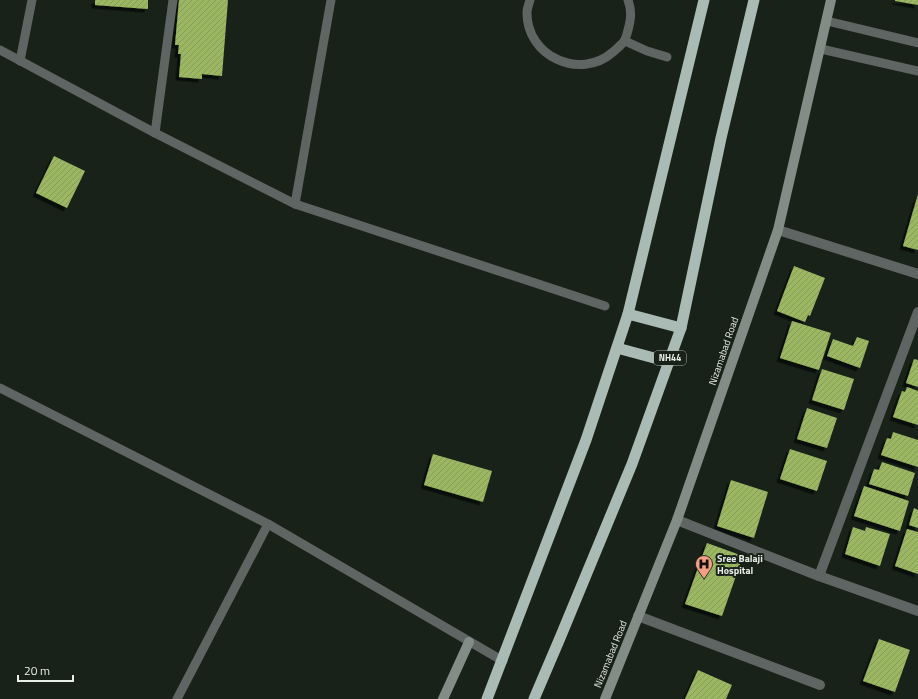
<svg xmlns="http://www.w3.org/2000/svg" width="918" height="699" viewBox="0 0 918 699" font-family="'Titillium Web',sans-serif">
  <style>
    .building { fill: url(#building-hatch); filter: url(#shadow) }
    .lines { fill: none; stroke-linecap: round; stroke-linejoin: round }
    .service { stroke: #5e6562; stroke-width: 9 }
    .minor { stroke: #5e6562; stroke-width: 10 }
    .secondary { stroke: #828d88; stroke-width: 10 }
    .trunk { stroke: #aabab4; stroke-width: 11 }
    .labels { text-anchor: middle; stroke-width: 4; stroke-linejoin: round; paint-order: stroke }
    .shield { fill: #182219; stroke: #aab1aa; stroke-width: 1 }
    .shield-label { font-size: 9px; font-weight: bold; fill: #e8eee8 }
    .street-label { font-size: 10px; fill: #e8eee8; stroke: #182219 }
    .poi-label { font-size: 10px; font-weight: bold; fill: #e8eee8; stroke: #182219; text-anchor: start }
  </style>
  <defs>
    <pattern id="building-hatch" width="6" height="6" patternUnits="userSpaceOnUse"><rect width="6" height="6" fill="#9bb762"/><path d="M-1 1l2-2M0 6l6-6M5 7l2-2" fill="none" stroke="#869b5b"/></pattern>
    <filter id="shadow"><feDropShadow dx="-3.5" dy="3.5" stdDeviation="0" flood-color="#0009"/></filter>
  </defs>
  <rect width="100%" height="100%" fill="#182219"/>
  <g class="building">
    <path d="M95 0H148V9L95 5Z"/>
    <path d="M179 0H228L222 76 202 74V79L179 77 181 54H178L179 45H175Z"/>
    <path d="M895 0H918V5L895 1Z"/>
    <path d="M54 156 85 171 67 208 36 193Z"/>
    <path d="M918 194V250L903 246Z"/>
    <path d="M794 266 825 278 810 316 808 315 805 322 777 311Z"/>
    <path d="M792 321 831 333 819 370 780 358Z"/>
    <path d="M857 337 869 341 860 368 827 356 833 339 853 346Z"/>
    <path d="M914 359 918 360V387L906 383Z"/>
    <path d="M822 369 854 379 844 410 812 400Z"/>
    <path d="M907 387 918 391V425L893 417 902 391 905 392Z"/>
    <path d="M807 408 837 418 827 448 797 439Z"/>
    <path d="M893 432 918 440V467L881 455 887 438 891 439Z"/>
    <path d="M790 449 827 461 817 491 780 479Z"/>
    <path d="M433 454 492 471 483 502 424 485Z"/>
    <path d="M882 462 915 473 908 496 869 484 874 469 879 470Z"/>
    <path d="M731 480 768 492 754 538 717 526Z"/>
    <path d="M864 486 909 501 900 531 854 516Z"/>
    <path d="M914 508 918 510V528L909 525Z"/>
    <path d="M853 527 865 531 866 527 890 534 880 566 845 554Z"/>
    <path d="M907 529 918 532V574L895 566Z"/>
    <path d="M707 543 743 556 722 616 685 604Z"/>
    <path d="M879 639 910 650 895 692 863 681Z"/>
    <path d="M698 670 732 685 726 699H685Z"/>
  </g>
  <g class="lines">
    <g class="service">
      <path d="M530 0C529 4 527 8 527 12 526 56 580 81 613 52 623 43 625 43 628 30 631 19 632 11 628 0"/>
      <path d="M827 21 918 43"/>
      <path d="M625 41 647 51 667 57"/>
      <path d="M821 49 918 71"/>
      <path d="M0 50 155 133 295 204 605 306"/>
      <path d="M20 61 32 0"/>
      <path d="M155 133 173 0"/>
      <path d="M295 204 331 0"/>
      <path d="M0 388 268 524 503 661"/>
      <path d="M177 699 268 524"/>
    </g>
    <g class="minor">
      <path d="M778 230 918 274"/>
      <path d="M677 520 819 576 918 611"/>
      <path d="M819 576 918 312"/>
      <path d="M638 616 820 685"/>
    </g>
    <g class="secondary">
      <path d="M443 699 469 642"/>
      <path d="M605 699 677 520 778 230 831 0"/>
    </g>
    <g class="trunk">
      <path d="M628 314 681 328"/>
      <path d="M617 348 669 362"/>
      <path d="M487 699 586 440 628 314 704 0"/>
      <path d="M534 699 560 638 632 464 681 328 721 138 754 0"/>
    </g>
  </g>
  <defs>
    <symbol id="hospital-pin" viewBox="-11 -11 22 30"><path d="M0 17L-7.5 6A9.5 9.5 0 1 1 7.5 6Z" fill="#f39f85" stroke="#182219"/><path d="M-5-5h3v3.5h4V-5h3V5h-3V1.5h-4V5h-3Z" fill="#111"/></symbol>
  </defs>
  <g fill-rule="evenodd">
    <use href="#hospital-pin" x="694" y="554" width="20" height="27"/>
  </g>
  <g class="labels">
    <rect class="shield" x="654" y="351" width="32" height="14" rx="3"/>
    <g class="shield-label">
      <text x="670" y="361">NH44</text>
    </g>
    <g class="street-label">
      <text transform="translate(723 351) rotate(-71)" y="4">Nizamabad Road</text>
      <text transform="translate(610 654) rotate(-68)" y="4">Nizamabad Road</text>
    </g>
    <g class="poi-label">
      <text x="717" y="562">Sree Balaji<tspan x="717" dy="12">Hospital</tspan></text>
    </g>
  </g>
  <path d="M18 675v6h55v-6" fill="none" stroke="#e8eee8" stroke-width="2"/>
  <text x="24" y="675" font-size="12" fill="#e8eee8" stroke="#182219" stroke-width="3" paint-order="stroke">20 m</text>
</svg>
